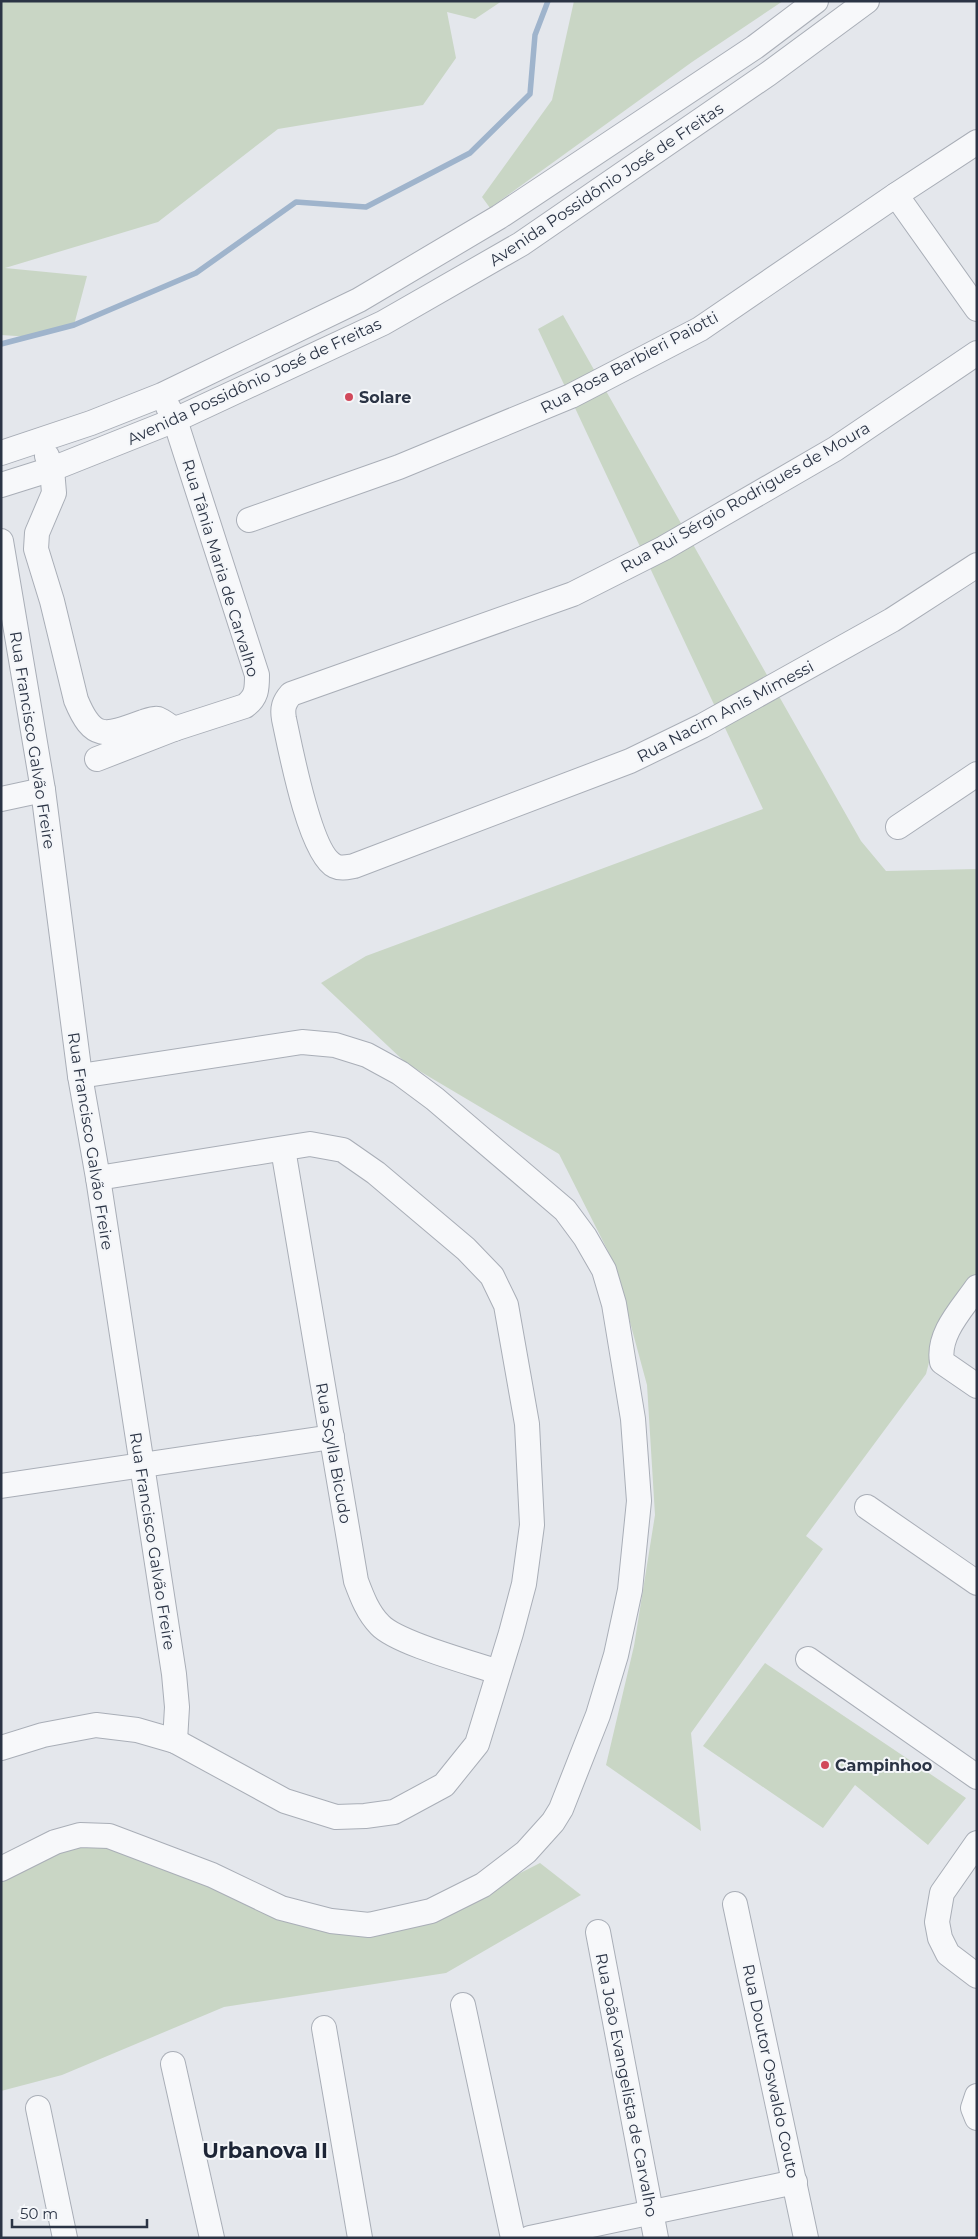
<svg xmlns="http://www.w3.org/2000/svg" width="978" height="2239" viewBox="0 0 978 2239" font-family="Montserrat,sans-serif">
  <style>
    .green { fill: #c9d6c5 }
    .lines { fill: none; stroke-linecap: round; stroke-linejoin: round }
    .stream { stroke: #9fb4cc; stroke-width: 5.5 }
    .minor-casing { stroke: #a9aeb7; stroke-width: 26 }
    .minor { stroke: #f7f8fa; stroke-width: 24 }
    .poi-dot { fill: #d1495b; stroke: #f4f6f9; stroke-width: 2 }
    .labels { text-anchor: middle; stroke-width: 4; stroke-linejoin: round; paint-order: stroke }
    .street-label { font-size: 16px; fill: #2b3445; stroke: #f4f6f9 }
    .poi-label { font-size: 16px; font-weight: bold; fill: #2b3445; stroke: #f4f6f9; text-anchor: start }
    .district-label { font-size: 21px; font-weight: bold; fill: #1d2536; stroke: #f4f6f9 }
  </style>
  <rect width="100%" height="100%" fill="#e4e7ec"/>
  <g class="green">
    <path d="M1 1H502L475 19 447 12 456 58 423 105 278 129 158 222 5 268 87 276 74 325 31 337 1 335Z"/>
    <path d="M574 1H783L692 62 490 208 482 197 552 100Z"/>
    <path d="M563 315 861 841 886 871 977 869V1284L934 1343 926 1374 806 1536 823 1549 691 1733 701 1831 606 1765 634 1646 655 1515 647 1385 614 1263 559 1154 406 1063 321 983 366 956 763 809 538 329Z"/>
    <path d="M765 1663 966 1798 928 1845 855 1785 823 1828 703 1746Z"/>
    <path d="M78 1841 121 1845 340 1928 438 1915 540 1863 581 1895 446 1973 224 2007 62 2075 1 2091V1879Z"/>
  </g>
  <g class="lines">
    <path class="stream" d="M1 344 74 325 196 273 296 202 366 207 470 153 530 94 535 35 548 1"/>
    <defs>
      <g id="minor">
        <path d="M896 195 977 309"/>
        <path d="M977 353 835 449 664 548 573 594 291 694C284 702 282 708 284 719 290 747 310 854 335 866 341 869 348 867 354 866L630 761 702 726 892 620 977 565"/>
        <path d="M1 453 91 423 162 395 359 300 499 217 755 47 816 1"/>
        <path d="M47 456 52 469 54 493 37 533 36 549 52 601 76 700C93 741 105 736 143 722 147 721 153 718 158 719 163 721 169 726 174 729"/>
        <path d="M1 485 52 469 175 420 383 323 521 244 768 74 867 1"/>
        <path d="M249 520 399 467 571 396 700 329 896 195 977 142"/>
        <path d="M1 541 43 790 80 1076 98 1178 174 1674 177 1707 175 1741"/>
        <path d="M97 759 174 729 245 706C257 697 257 689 257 675L175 420 168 407"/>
        <path d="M1 799 43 790"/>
        <path d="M898 827 977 774"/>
        <path d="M283 1149 356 1581C362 1597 368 1613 380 1625 397 1643 472 1663 498 1672"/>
        <path d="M977 1287C962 1309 937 1334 942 1362L977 1386"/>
        <path d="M1 1486 332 1437"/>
        <path d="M867 1507 977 1583"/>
        <path d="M808 1659 977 1777"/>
        <path d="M1 1748 43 1735 96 1725 137 1730 175 1741 285 1801 336 1817 365 1816 394 1812 444 1785 477 1744 511 1633 524 1584 532 1525 527 1424 506 1305 492 1276 466 1249 376 1173 343 1150 310 1144 98 1178"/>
        <path d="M977 1843 942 1893 937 1922 940 1938 948 1954 977 1976"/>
        <path d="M1 1869 55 1842 80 1835 109 1836 212 1875 281 1908 331 1921 369 1925 431 1911 483 1885 526 1852 553 1822 561 1809 598 1715 616 1655 630 1590 639 1501 633 1419 614 1304 604 1270 585 1237 565 1210 435 1099 400 1073 367 1055 335 1045 302 1042 80 1076"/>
        <path d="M735 1904 806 2238"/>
        <path d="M598 1932 656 2238"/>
        <path d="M463 2005 513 2238"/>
        <path d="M324 2028 360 2238"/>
        <path d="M173 2064 212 2238"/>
        <path d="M977 2096 973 2108 977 2118"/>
        <path d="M38 2108 65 2238"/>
        <path d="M530 2238 795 2182"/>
      </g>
    </defs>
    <use href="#minor" class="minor-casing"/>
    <use href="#minor" class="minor"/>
  </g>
  <g class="poi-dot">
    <circle cx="349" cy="397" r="5"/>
    <circle cx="825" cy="1765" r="5"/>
  </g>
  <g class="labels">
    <g class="street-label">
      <text transform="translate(606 184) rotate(-34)" y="6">Avenida Possidônio José de Freitas</text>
      <text transform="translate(629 362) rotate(-28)" y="6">Rua Rosa Barbieri Paiotti</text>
      <text transform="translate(254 381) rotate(-25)" y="6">Avenida Possidônio José de Freitas</text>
      <text transform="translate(745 497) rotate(-30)" y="6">Rua Rui Sérgio Rodrigues de Moura</text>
      <text transform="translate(221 568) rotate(73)" y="6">Rua Tânia Maria de Carvalho</text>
      <text transform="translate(725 711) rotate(-28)" y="6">Rua Nacim Anis Mimessi</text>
      <text transform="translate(33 740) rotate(81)" y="6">Rua Francisco Galvão Freire</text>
      <text transform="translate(91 1141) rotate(81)" y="6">Rua Francisco Galvão Freire</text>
      <text transform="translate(334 1453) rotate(80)" y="6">Rua Scylla Bicudo</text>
      <text transform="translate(153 1541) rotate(81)" y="6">Rua Francisco Galvão Freire</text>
      <text transform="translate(771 2071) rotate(78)" y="6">Rua Doutor Oswaldo Couto</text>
      <text transform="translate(627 2085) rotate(79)" y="6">Rua João Evangelista de Carvalho</text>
    </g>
    <g class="poi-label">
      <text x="359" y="403">Solare</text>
      <text x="835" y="1771">Campinhoo</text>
    </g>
    <g class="district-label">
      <text x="265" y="2158">Urbanova II</text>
    </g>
  </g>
  <rect width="978" height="2239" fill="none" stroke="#2b3445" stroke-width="5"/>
  <path d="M12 2219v8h135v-8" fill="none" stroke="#2b3445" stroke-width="2.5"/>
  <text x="20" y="2219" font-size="15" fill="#2b3445" stroke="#f4f6f9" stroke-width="4" paint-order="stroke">50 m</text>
</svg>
